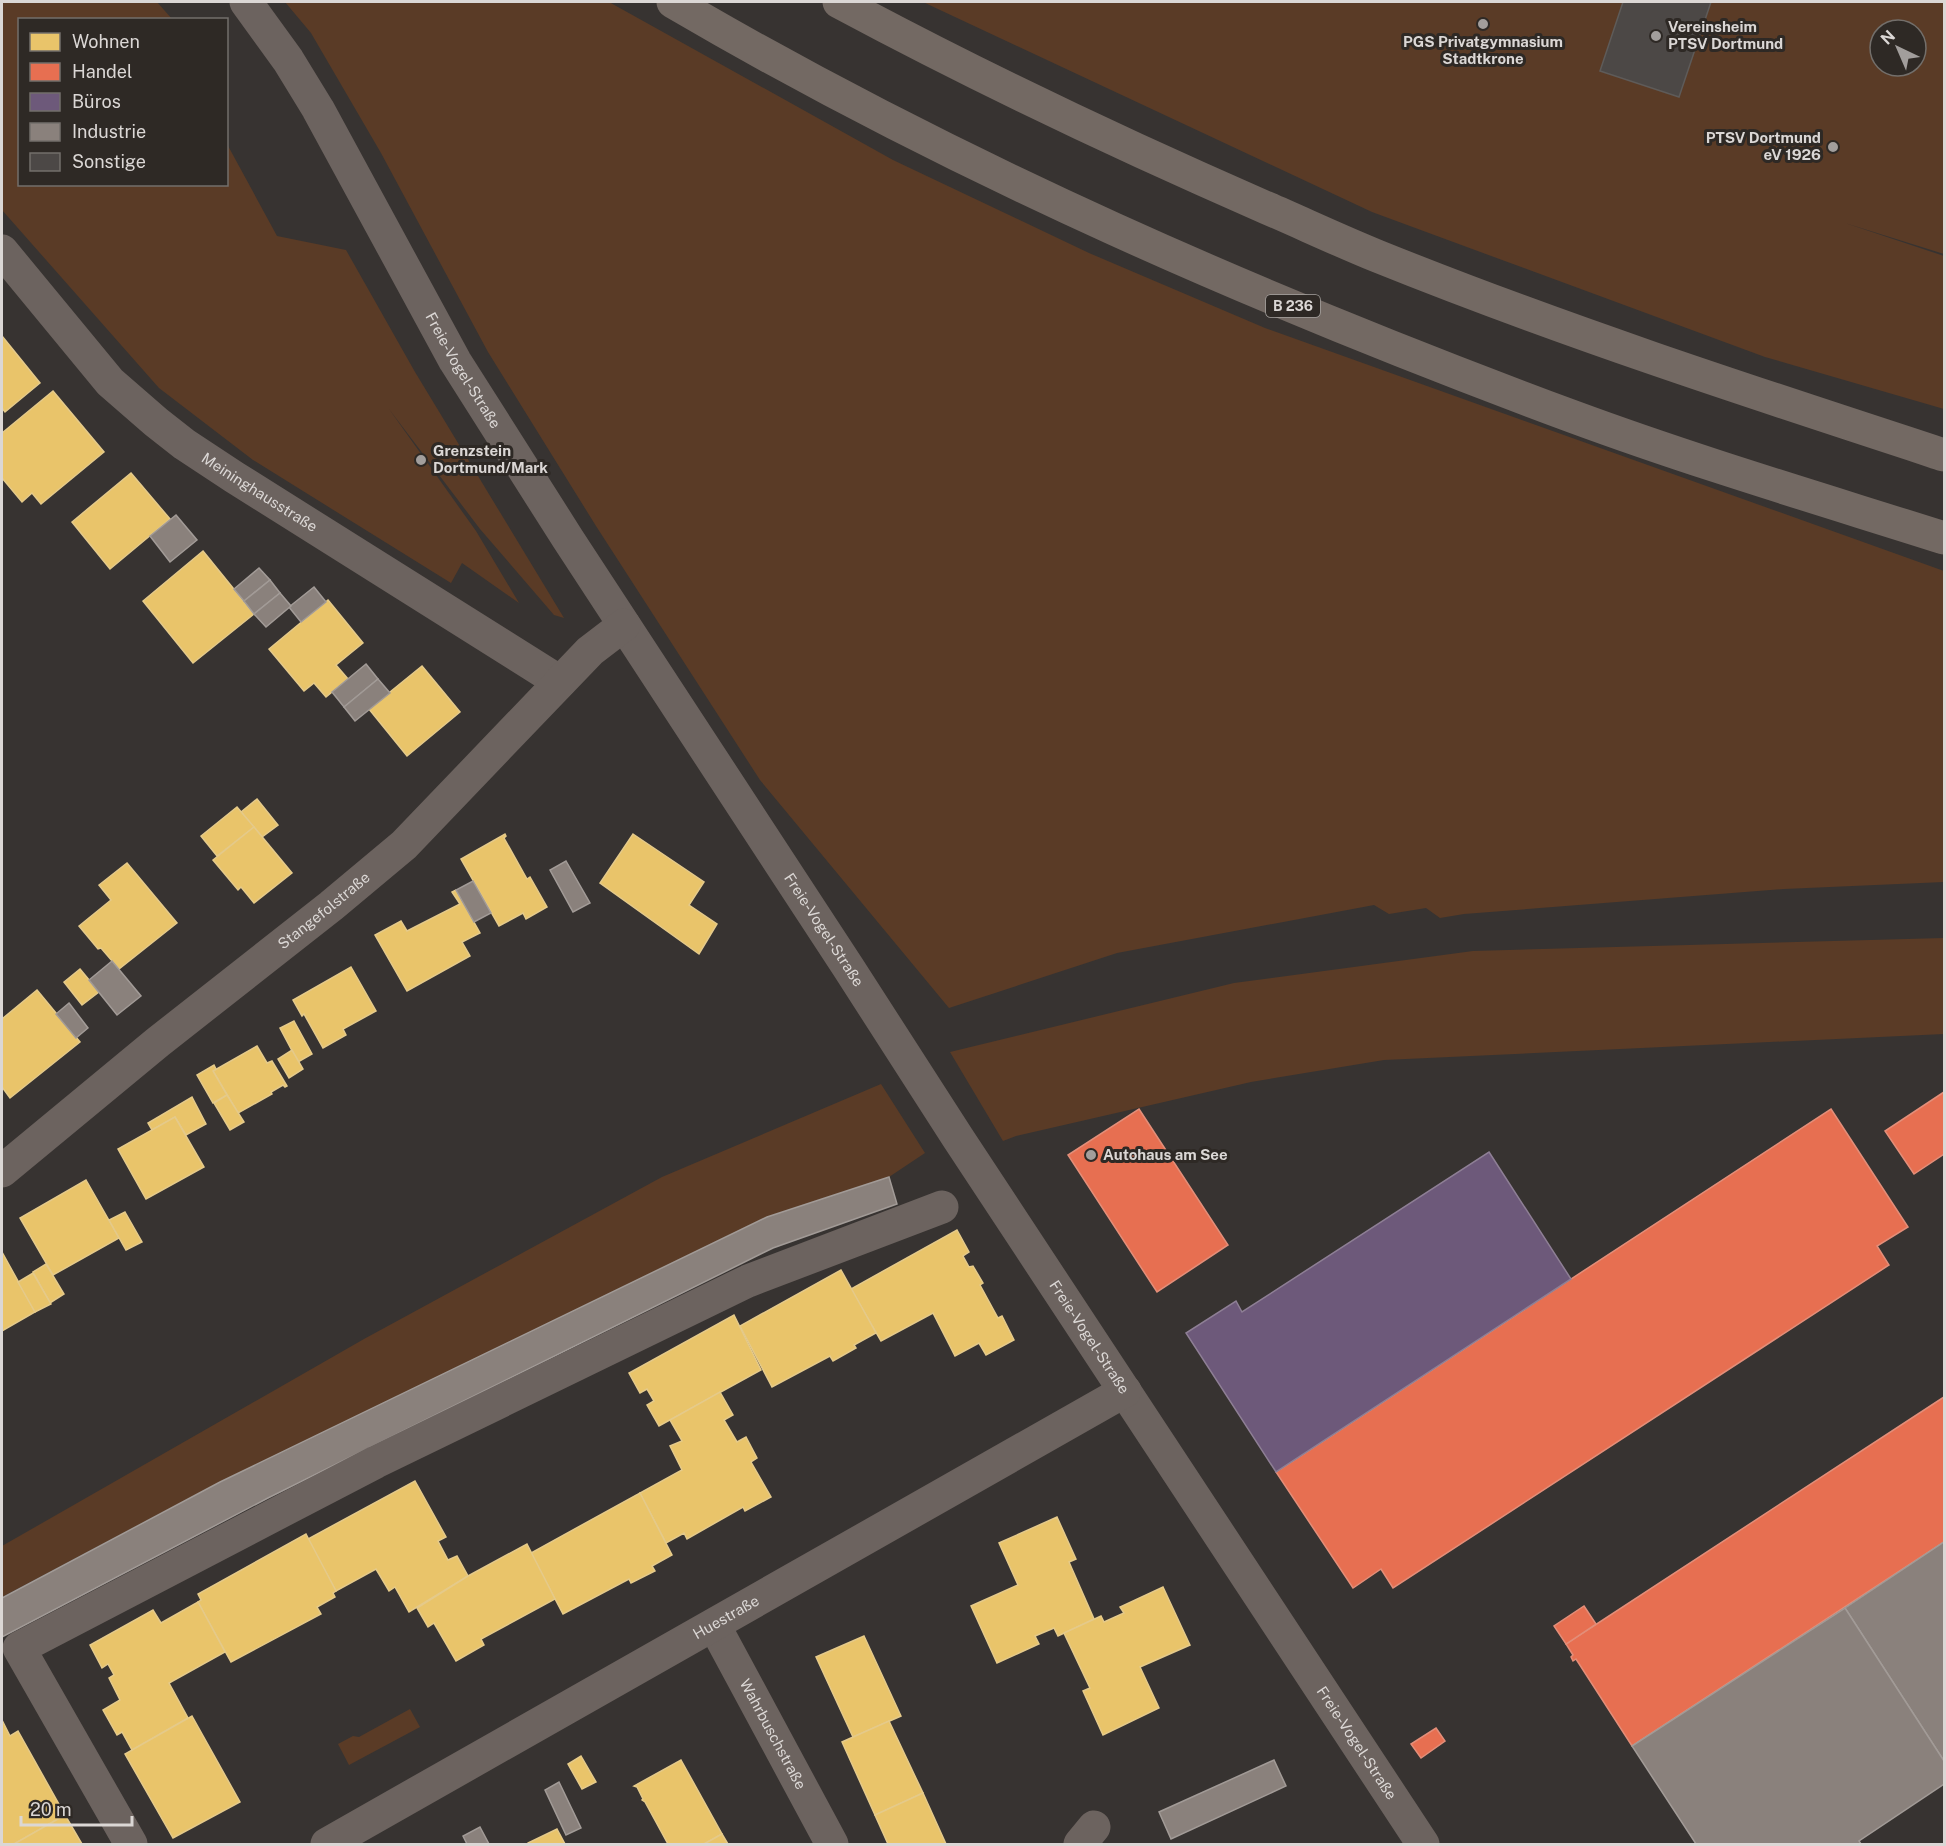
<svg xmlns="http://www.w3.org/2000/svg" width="1946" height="1846" viewBox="0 0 1946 1846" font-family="'Public Sans',sans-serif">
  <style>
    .green { fill: #5a3b26; fill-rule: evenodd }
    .homes { fill: #e9c46a; stroke: #e5ca8a; stroke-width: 1.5 }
    .shops { fill: #e76f51; stroke: #e38e79; stroke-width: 1.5 }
    .offices { fill: #6d597a; stroke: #8e7f95; stroke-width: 1.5 }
    .industry { fill: #8a817c; stroke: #a29b97; stroke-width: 1.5 }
    .building { fill: #4c4846; stroke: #5e5b59; stroke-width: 1.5 }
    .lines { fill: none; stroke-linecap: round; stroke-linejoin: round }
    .minor { stroke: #6c635f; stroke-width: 33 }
    .highway { stroke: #736963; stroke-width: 33 }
    .poi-dot { fill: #a29e9c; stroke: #2e2925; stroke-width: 2 }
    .labels { text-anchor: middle; stroke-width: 6; stroke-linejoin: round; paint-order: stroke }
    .shield { fill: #2e2925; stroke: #a7a3a0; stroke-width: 1.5 }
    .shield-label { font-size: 14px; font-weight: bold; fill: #dbd7d5 }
    .poi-label { font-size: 15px; font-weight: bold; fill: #dbd7d5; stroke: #2e2925; text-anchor: start }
    .street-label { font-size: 15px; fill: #dbd7d5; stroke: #2e2925 }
  </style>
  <rect width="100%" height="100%" fill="#373331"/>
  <g class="green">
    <path d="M2 2H157L172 19 20 20V184H226L227 144 277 236 346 250 415 372 564 618 554 615 480 529 389 409 476 531 519 603 462 563 451 583 253 460 159 388 2 210Z"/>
    <path d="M285 2H609L893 160 1089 253 1265 328 1944 571V882L1784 889 1464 914 1440 918 1426 908 1389 914 1374 905 1117 953 949 1008 760 780 596 526 488 352 381 153 311 33Z"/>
    <path d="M923 2H1944V254L1845 223 1944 256V409L1765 357 1372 212ZM1880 30H1916V66H1880Z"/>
    <path d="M1944 938V1034L1384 1060 1251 1082 1016 1136 1003 1141 950 1052 1234 983 1473 951Z"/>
    <path d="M881 1084 925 1153 889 1177 767 1217 220 1482 2 1597V1546L364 1339 662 1177Z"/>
    <path d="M410 1709 420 1727 349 1765 338 1744 353 1736 359 1737Z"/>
  </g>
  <g class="homes">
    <path d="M2 336 40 383 5 412 2 408Z"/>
    <path d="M53 391 104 452 41 504 32 493 22 502 2 478V433Z"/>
    <path d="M131 473 170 519 110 569 72 522Z"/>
    <path d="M203 551 254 614 193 663 143 601Z"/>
    <path d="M328 600 363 643 336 665 348 679 326 697 314 683 304 691 269 649Z"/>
    <path d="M422 666 460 712 407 756 369 709Z"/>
    <path d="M257 799 278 825 262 837 241 812Z"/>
    <path d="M237 807 254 827 217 856 201 836Z"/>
    <path d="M254 827 292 873 254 903 241 887 238 890 213 860Z"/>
    <path d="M505 834 506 836 504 838 527 879 530 877 547 907 526 919 523 913 499 926 461 859Z"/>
    <path d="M633 834 704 882 689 905 717 924 699 954 600 883Z"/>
    <path d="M127 863 177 923 119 969 101 948 98 949 79 926 111 900 99 885Z"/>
    <path d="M456 890 480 933 462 942 470 956 407 991 375 935 401 921 407 931 460 904 452 892Z"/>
    <path d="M351 967 376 1011 343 1029 346 1035 323 1048 304 1014 302 1016 293 1000Z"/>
    <path d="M80 969 99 992 82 1005 64 982Z"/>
    <path d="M37 990 80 1042 10 1098 2 1087V1019Z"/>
    <path d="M294 1021 312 1054 298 1062 280 1028Z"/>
    <path d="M257 1046 267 1063 272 1061 287 1086 285 1087 283 1085 271 1092 272 1094 238 1113 213 1071Z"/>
    <path d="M292 1050 303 1069 289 1078 278 1059Z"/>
    <path d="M214 1065 216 1069 213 1071 227 1095 213 1103 197 1075Z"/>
    <path d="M227 1095 244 1122 230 1130 214 1103Z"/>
    <path d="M192 1097 206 1124 186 1135 175 1117 152 1130 148 1123Z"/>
    <path d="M175 1117 204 1167 146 1199 118 1149Z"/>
    <path d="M86 1180 119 1238 53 1275 20 1218Z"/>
    <path d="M125 1212 142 1242 126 1250 109 1220Z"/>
    <path d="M957 1230 969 1252 963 1256 969 1267 973 1266 983 1283 980 1285 998 1318 1002 1316 1014 1340 986 1355 979 1343 955 1356 933 1313 881 1341 851 1289Z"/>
    <path d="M2 1252 35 1312 2 1331Z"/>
    <path d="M46 1264 64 1294 50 1303 33 1272Z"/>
    <path d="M841 1270 876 1333 854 1345 856 1348 833 1361 830 1356 772 1387 740 1326Z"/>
    <path d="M33 1273 51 1304 35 1312 18 1282Z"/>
    <path d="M734 1315 761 1370 659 1426 647 1405 654 1401 647 1389 640 1393 629 1373Z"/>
    <path d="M720 1392 733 1415 724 1420 737 1442 746 1437 757 1458 751 1462 771 1497 745 1511 743 1507 687 1539 684 1533 666 1543 640 1493 682 1470 670 1446 682 1441 670 1420Z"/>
    <path d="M415 1481 446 1537 438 1541 448 1560 457 1556 468 1576 409 1612 395 1587 389 1591 376 1569 336 1591 308 1539Z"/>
    <path d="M640 1493 672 1555 652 1566 655 1571 631 1583 629 1579 563 1614 531 1553Z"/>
    <path d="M1057 1517 1076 1559 1069 1562 1094 1619 1058 1636 1054 1628 1035 1636 1039 1644 997 1663 971 1606 1018 1585 999 1543Z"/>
    <path d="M306 1534 336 1591 333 1593 335 1597 317 1607 321 1614 231 1662 198 1602 201 1600 198 1594Z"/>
    <path d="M527 1544 555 1599 481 1639 484 1645 456 1661 434 1623 428 1627 417 1608 468 1576Z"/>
    <path d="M1163 1587 1190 1645 1140 1667 1159 1708 1103 1735 1083 1691 1090 1688 1064 1633 1101 1616 1104 1622 1124 1613 1120 1607Z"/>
    <path d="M198 1602 225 1652 169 1683 188 1718 132 1750 122 1732 117 1735 103 1710 120 1700 109 1678 114 1675 108 1664 102 1668 90 1645 153 1610 161 1623Z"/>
    <path d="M864 1636 901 1716 853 1737 816 1657Z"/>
    <path d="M192 1716 240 1802 173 1838 125 1754Z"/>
    <path d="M2 1720 10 1736 18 1731 65 1815 14 1844H2Z"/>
    <path d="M889 1721 923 1793 875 1815 842 1742Z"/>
    <path d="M581 1756 596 1782 582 1789 568 1764Z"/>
    <path d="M681 1760 722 1834 704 1844H668L645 1802 642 1800 643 1799 637 1787 634 1786Z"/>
    <path d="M923 1793 946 1844H888L875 1815Z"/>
    <path d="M65 1815 82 1844H14Z"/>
    <path d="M557 1829 565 1844H528V1843Z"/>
    <path d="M722 1834 728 1844H704Z"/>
  </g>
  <g class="shops">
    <path d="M1944 1092V1154L1914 1174 1885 1131Z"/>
    <path d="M1139 1109 1228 1245 1157 1292 1068 1155Z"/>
    <path d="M1831 1109 1908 1227 1877 1246 1889 1265 1393 1588 1381 1569 1353 1588 1276 1472Z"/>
    <path d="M1944 1397V1542L1632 1746 1576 1659 1573 1661 1571 1657 1573 1655 1566 1644Z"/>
    <path d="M1584 1606 1596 1624 1566 1644 1554 1626Z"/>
    <path d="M1436 1728 1445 1741 1421 1758 1411 1744Z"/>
  </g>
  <path class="offices" d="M1489 1152 1571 1279 1276 1472 1186 1333 1236 1301 1242 1312Z"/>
  <g class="industry">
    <path d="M176 515 197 540 170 562 150 536Z"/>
    <path d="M259 568 270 580 244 601 234 589Z"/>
    <path d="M270 580 280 593 254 614 244 601Z"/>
    <path d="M314 587 326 602 301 622 289 607Z"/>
    <path d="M280 593 291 606 266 627 254 614Z"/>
    <path d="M366 664 378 679 344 707 332 692Z"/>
    <path d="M378 679 390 693 355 721 344 707Z"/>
    <path d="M566 861 590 903 573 912 550 870Z"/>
    <path d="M473 881 491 913 474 922 456 890Z"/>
    <path d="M112 961 141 996 117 1015 89 980Z"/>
    <path d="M69 1003 88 1028 76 1038 56 1014Z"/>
    <path d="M889 1177 897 1204 773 1248 268 1498 2 1637V1598L220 1482 767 1217Z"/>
    <path d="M1944 1542V1761L1845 1608Z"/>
    <path d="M1845 1608 1944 1761V1784L1859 1841 1861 1844H1696L1632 1746Z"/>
    <path d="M1274 1760 1286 1786 1171 1839 1159 1812Z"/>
    <path d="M559 1782 581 1828 566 1835 545 1790Z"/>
    <path d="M480 1827 489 1844H467L463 1836Z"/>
  </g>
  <path class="building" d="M1623 2H1711L1679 97 1600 71Z"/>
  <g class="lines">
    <g class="minor">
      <path id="s1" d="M246 2 288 60 318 109 455 361 568 539 848 967 958 1138 1423 1844"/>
      <path id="s2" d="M2 251 110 382 156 422 184 444 234 477 560 682"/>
      <path id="s3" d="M2 1171 158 1042 331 906 404 845 590 651 624 625"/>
      <path id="s4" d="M714 1625 832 1844"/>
      <path d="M131 1844 19 1648 376 1462 748 1281 942 1207"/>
      <path id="s5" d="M327 1844 1125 1391"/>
      <path d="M1080 1844 1094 1827"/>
    </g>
    <g class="highway">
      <path d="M673 2C958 169 1264 302 1574 417 1696 462 1821 499 1944 538"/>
      <path d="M839 2C979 77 1122 145 1267 208 1304 224 1340 241 1377 256 1563 331 1754 393 1944 455"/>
    </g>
  </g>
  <g class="poi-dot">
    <circle cx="1483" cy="24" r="6"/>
    <circle cx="1656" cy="36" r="6"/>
    <circle cx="1833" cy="147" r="6"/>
    <circle cx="421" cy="460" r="6"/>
    <circle cx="1091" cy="1155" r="6"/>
  </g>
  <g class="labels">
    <rect class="shield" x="1266" y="295" width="54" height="22" rx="4.5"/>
    <g class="shield-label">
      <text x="1293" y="311">B 236</text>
    </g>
    <g class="poi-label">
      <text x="1668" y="32">Vereinsheim<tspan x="1668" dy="17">PTSV Dortmund</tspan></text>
      <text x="1483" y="47" text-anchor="middle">PGS Privatgymnasium<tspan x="1483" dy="17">Stadtkrone</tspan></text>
      <text x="1821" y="143" text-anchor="end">PTSV Dortmund<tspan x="1821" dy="17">eV 1926</tspan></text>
      <text x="433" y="456">Grenzstein<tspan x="433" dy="17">Dortmund/Mark</tspan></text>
      <text x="1103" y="1160">Autohaus am See</text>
    </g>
    <g class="street-label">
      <text dy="5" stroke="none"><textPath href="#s1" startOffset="428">Freie-Vogel-Straße</textPath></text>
      <text dy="5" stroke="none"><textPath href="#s2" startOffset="356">Meininghausstraße</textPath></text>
      <text dy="5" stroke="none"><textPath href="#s3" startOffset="414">Stangefolstraße</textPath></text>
      <text dy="5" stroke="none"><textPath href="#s1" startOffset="1094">Freie-Vogel-Straße</textPath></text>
      <text dy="5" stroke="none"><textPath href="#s1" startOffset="1580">Freie-Vogel-Straße</textPath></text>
      <text dy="5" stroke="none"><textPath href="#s5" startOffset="459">Huestraße</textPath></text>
      <text dy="5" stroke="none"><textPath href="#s4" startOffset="124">Wahrbuschstraße</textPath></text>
      <text dy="5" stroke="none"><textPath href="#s1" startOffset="2066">Freie-Vogel-Straße</textPath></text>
    </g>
  </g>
  <rect width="1946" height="1846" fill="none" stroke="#dbd7d5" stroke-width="6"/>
  <rect x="18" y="18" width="210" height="168" fill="#2e2925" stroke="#736f6b" stroke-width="1.5"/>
  <rect x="30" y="33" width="30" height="18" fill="#e9c46a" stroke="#736f6b" stroke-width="1.5"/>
  <text x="72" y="48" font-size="18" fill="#dbd7d5">Wohnen</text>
  <rect x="30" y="63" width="30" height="18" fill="#e76f51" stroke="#736f6b" stroke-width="1.5"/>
  <text x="72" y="78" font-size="18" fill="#dbd7d5">Handel</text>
  <rect x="30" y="93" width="30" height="18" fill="#6d597a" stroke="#736f6b" stroke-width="1.5"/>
  <text x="72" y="108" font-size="18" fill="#dbd7d5">Büros</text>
  <rect x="30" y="123" width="30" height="18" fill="#8a817c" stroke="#736f6b" stroke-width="1.5"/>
  <text x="72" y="138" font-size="18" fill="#dbd7d5">Industrie</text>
  <rect x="30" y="153" width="30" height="18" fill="#4c4846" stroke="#736f6b" stroke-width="1.5"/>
  <text x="72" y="168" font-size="18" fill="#dbd7d5">Sonstige</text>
  <g transform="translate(1898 48) rotate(316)"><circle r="28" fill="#2e2925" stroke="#736f6b" stroke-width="1.5"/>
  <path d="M0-4.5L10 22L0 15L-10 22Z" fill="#a29e9c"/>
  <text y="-9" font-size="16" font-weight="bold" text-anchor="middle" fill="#dbd7d5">N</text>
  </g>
  <path d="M21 1816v9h111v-9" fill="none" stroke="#dbd7d5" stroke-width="3"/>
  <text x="30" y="1816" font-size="18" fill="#dbd7d5" stroke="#2e2925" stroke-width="4.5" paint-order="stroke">20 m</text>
</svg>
